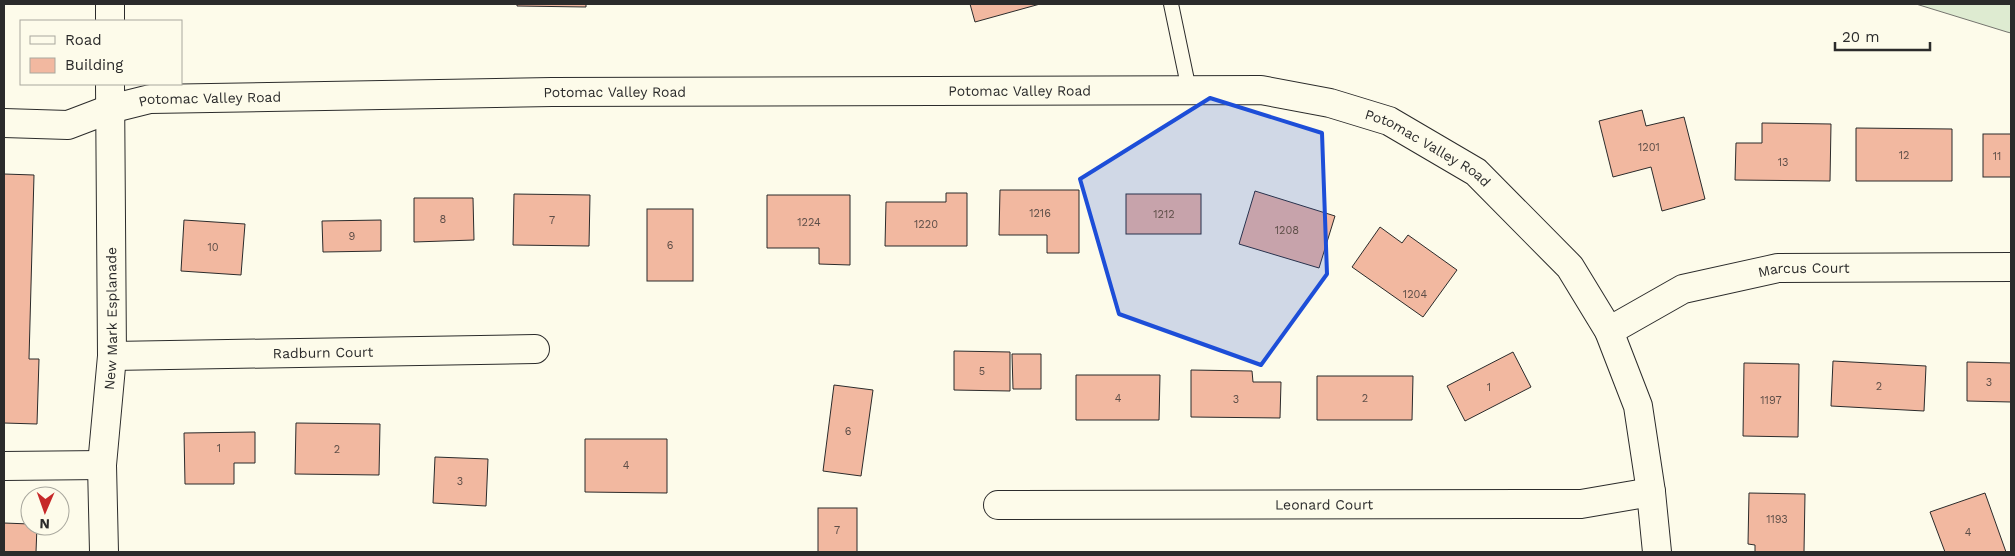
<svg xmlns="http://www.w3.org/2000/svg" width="2015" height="556" viewBox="0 0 2015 556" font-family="'Work Sans',sans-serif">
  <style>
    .green { fill: #deebd1; stroke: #74746e }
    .building { fill: #f2b8a0; stroke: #2b2b2b }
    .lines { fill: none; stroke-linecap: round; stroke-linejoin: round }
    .service-casing { stroke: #2b2b2b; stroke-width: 16 }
    .minor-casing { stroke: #2b2b2b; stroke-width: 30 }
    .service { stroke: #fdfbea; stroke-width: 14 }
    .minor { stroke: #fdfbea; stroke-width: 28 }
    .marked { fill: #1d4ed8; fill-opacity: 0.2; stroke: #1d4ed8; stroke-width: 4; stroke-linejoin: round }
    .labels { text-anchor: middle; stroke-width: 4; stroke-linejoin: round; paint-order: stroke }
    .number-label { font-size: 11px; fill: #5d4e48 }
    .street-label { font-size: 14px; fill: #2b2b2b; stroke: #fdfbea }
  </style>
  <rect width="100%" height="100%" fill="#fdfbea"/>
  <path class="green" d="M1916 4H2011V33L2007 32Z"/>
  <g class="building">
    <path d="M517 4H586V7L517 6Z"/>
    <path d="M970 4H1040L975 22Z"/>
    <path d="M1642 110 1646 126 1684 117 1705 199 1662 211 1651 167 1613 177 1599 121Z"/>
    <path d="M1762 123 1831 124 1830 181 1735 180 1736 143H1762Z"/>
    <path d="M1856 128 1952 129V181H1856Z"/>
    <rect x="1983" y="134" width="28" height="43"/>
    <path d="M4 174 34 175 29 359H39L37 424 4 423Z"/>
    <path d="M1000 190H1079V253H1047V235H999Z"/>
    <path d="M1255 191 1335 216 1319 268 1239 244Z"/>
    <path d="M946 193H967V246H885L886 202H946Z"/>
    <path d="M514 194 590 195 589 246 513 245Z"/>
    <rect x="1126" y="194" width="75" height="40"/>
    <path d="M767 195H850V265L819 264V248H767Z"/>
    <path d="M414 198H473L474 240 414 242Z"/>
    <rect x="647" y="209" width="46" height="72"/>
    <path d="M184 220 245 224 241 275 181 271Z"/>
    <path d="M381 220V251L323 252 322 221Z"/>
    <path d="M1380 227 1402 243 1408 235 1457 270 1423 317 1352 267Z"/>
    <path d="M954 351 1010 352V391L954 390Z"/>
    <path d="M1513 352 1531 387 1465 421 1447 386Z"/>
    <path d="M1012 354H1041V389H1013Z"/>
    <path d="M1833 361 1926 366 1924 411 1831 406Z"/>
    <path d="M1967 362 2011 363V402L1967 401Z"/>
    <path d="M1744 363 1799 364 1798 437 1743 436Z"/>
    <path d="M1191 370 1252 371 1253 382H1281L1280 418 1191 417Z"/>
    <path d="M1076 375H1160L1159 420H1076Z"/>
    <path d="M1317 376H1413L1412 420H1317Z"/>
    <path d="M834 385 873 390 861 476 823 471Z"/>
    <path d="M296 423 380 424 379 475 295 474Z"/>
    <path d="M255 432V463H234V484H185L184 433Z"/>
    <path d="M585 439H667V493L585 492Z"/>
    <path d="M435 457 488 459 486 506 433 503Z"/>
    <path d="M1749 493 1805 494 1804 552H1755V545L1748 544Z"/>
    <path d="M1985 493 2006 552H1945L1930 512Z"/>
    <rect x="818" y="508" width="39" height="44"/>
    <path d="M4 523 30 524V526H37L36 552H4Z"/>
  </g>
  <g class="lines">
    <defs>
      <path id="service" d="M1171 4 1189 90"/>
      <g id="minor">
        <path d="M110 4V21"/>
        <path id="s1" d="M4 123 68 125 110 109 150 99 552 92 1261 90 1330 103 1389 121 1476 172 1570 267 1609 331 1638 406 1651 492 1657 552"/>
        <path id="s2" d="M1609 331 1683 289 1778 268 2011 267"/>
        <path id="s3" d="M112 356 535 349"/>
        <path d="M4 466 102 465"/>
        <path id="s4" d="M998 505 1581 504 1651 492"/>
        <path id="s5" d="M104 552 102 465 112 356 110 84"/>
      </g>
    </defs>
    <use href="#service" class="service-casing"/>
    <use href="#minor" class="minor-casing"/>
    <use href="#service" class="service"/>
    <use href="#minor" class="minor"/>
  </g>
  <path class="marked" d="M1210 98 1322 133 1327 274 1261 365 1119 314 1080 179Z"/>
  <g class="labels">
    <g class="number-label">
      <text x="1649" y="151">1201</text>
      <text x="1904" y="159">12</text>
      <text x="1997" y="160">11</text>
      <text x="1783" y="166">13</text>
      <text x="1040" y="217">1216</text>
      <text x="1164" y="218">1212</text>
      <text x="443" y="223">8</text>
      <text x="552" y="224">7</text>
      <text x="809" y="226">1224</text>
      <text x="926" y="228">1220</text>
      <text x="1287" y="234">1208</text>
      <text x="352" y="240">9</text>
      <text x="670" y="249">6</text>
      <text x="213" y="251">10</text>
      <text x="1415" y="298">1204</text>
      <text x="982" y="375">5</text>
      <text x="1989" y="386">3</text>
      <text x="1879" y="390">2</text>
      <text x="1489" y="391">1</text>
      <text x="1118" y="402">4</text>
      <text x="1365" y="402">2</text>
      <text x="1236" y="403">3</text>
      <text x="1771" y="404">1197</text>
      <text x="848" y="435">6</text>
      <text x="219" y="452">1</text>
      <text x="337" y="453">2</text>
      <text x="626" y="469">4</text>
      <text x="460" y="485">3</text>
      <text x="1777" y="523">1193</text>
      <text x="837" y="534">7</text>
      <text x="1968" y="536">4</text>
    </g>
    <g class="street-label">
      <text dy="5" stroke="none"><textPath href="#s1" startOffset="1020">Potomac Valley Road</textPath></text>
      <text dy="5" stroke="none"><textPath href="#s1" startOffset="615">Potomac Valley Road</textPath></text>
      <text dy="5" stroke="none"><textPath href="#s1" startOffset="210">Potomac Valley Road</textPath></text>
      <text dy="5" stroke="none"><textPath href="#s1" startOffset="1440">Potomac Valley Road</textPath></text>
      <text dy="5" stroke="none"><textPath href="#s2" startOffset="208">Marcus Court</textPath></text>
      <text dy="5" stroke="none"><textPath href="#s5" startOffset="234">New Mark Esplanade</textPath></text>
      <text dy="5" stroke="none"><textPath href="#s3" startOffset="211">Radburn Court</textPath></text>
      <text dy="5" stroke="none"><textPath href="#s4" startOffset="326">Leonard Court</textPath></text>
    </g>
  </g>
  <rect width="2015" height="556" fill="none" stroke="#2b2b2b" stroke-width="10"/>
  <rect x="20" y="20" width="162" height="65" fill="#fdfbea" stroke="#a9a89e"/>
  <rect x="30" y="36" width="25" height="8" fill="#fdfbea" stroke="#a9a89e"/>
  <text x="65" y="45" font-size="15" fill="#2b2b2b">Road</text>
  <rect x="30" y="58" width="25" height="15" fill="#f2b8a0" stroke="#a9a89e"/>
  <text x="65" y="70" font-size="15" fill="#2b2b2b">Building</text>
  <g transform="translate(45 511) rotate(182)"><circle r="24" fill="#fdfbea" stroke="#a9a89e"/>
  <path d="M0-4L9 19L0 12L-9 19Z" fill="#c62828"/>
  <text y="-8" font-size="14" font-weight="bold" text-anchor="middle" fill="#2b2b2b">N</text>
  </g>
  <path d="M1835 42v8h95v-8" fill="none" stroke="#2b2b2b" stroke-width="2.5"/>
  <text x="1842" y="42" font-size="15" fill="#2b2b2b" stroke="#fdfbea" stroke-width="4" paint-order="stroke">20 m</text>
</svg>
